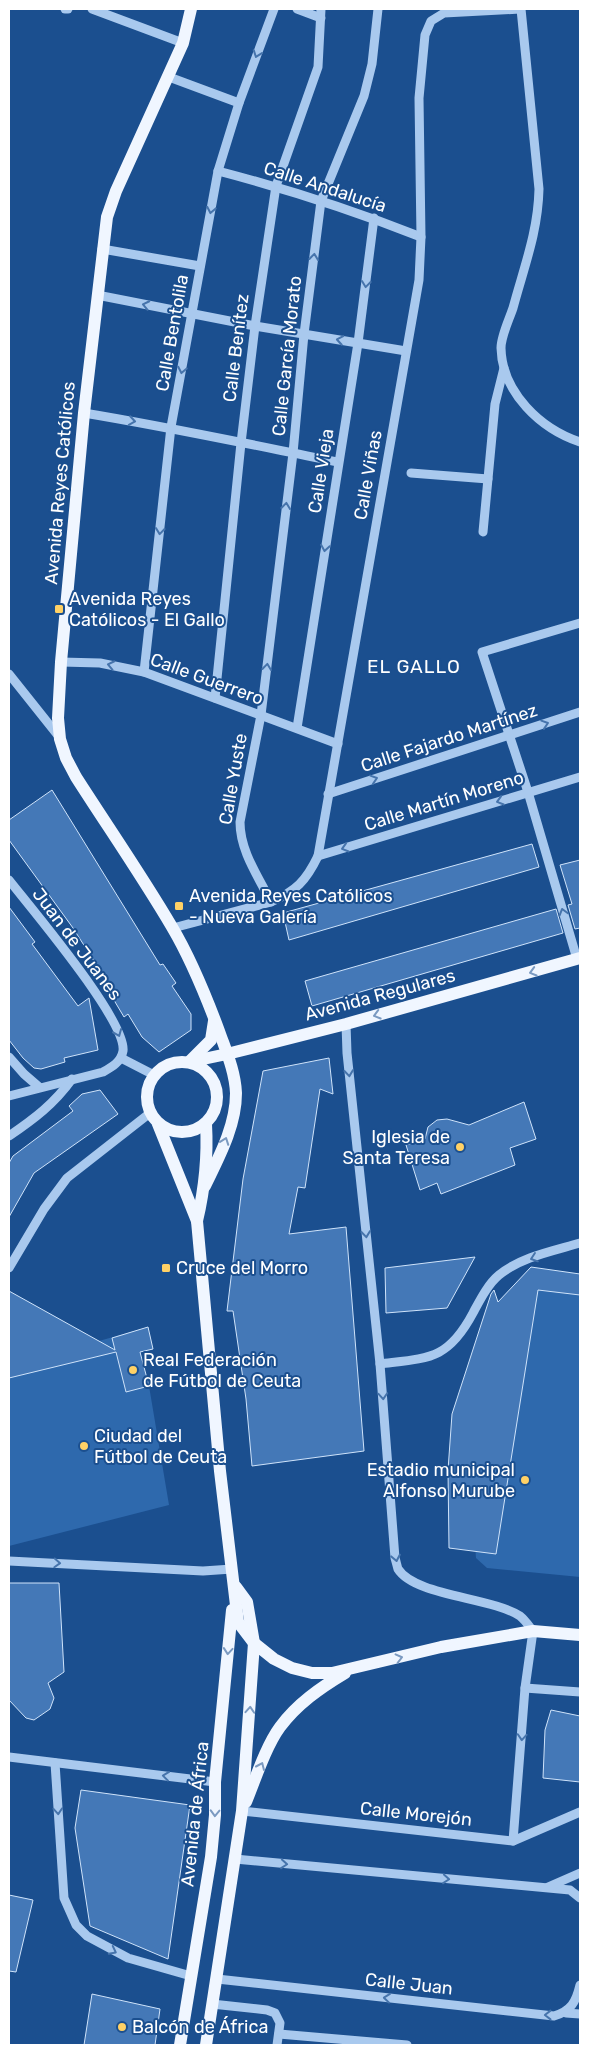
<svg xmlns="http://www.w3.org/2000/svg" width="589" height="2054" viewBox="0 0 589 2054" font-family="Rubik,sans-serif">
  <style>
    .green { fill: #2e69ad }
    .building { fill: #4478b7; stroke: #cfe3fa }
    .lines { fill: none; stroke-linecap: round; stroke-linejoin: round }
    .minor { stroke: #a9c9ee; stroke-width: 9 }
    .major { stroke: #f0f6ff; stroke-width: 12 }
    .oneway { stroke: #4674ac }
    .oneway2 { stroke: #7b9ac1 }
    .poi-dot { fill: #ffd166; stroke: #1b4f8f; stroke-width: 2 }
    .labels { text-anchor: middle; stroke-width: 4; stroke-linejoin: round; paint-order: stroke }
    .street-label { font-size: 18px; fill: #fff; stroke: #1b4f8f }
    .poi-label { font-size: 18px; fill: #fff; stroke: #1b4f8f; text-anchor: start }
    .neighbourhood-label { font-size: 19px; letter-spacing: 1px; fill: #fff; stroke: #1b4f8f }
  </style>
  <rect width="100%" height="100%" fill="#1b4f8f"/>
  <g class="green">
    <path d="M531 1267 580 1274V1577L487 1568 476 1558 465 1410 493 1307Z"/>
    <path d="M12 1293 99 1341 148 1327 153 1349 140 1352 149 1386 169 1505 9 1546V1299Z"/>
  </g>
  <g class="building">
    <path d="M52 790 160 965 163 964 176 983 172 986 191 1014V1030L159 1052 142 1037 128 1014 124 1017 105 985 108 983 73 928 9 840V820Z"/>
    <path d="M532 844 539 867 289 940 283 913Z"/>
    <path d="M580 860V928L575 929 568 905 572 904 560 865Z"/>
    <path d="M9 907 35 942 32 944 78 1006 89 998 98 1050 64 1058 65 1062 41 1069 34 1068 23 1058 9 1040Z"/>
    <path d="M556 909 563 933 312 1006 305 981Z"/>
    <path d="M329 1058 333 1094 320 1089 305 1188 298 1187 289 1234 346 1227 364 1451 252 1466 246 1399 233 1311H227L243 1179 263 1071Z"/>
    <path d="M100 1090 118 1114 34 1173 9 1217V1163L13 1156 73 1111 69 1106 82 1094Z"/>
    <path d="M524 1102 536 1139 510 1148 515 1165 441 1194 437 1183 420 1190 406 1145 425 1139 428 1127 437 1120 447 1119 469 1125Z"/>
    <path d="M475 1257 447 1308 386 1313 385 1268Z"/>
    <path d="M531 1267 580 1274V1295L538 1290 496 1554 449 1548 448 1470 452 1414 491 1294 494 1290 498 1302Z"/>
    <path d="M9 1291 115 1350 112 1338 148 1327 153 1349 140 1352 149 1386 126 1392 116 1352 9 1378Z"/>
    <path d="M9 1583H59L64 1672 48 1683 54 1698 50 1709 34 1720 26 1718 9 1700Z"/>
    <path d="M551 1710 580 1716V1782L543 1778 545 1730Z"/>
    <path d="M81 1790 190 1805 168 1959 90 1926 75 1828Z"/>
    <path d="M9 1895 33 1900 16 1972 9 1971Z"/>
    <path d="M92 1994 160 2009 155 2045H84Z"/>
  </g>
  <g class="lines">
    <g class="minor">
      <path d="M65 9H68"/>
      <path d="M92 9 183 43"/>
      <path d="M297 9 321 18"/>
      <path d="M521 9 539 189C538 232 524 267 513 308 509 320 501 336 501 348 502 393 541 429 580 442"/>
      <path d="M169 77 239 103"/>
      <path d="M218 171C287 189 355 211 421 237"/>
      <path d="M102 249 200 266"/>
      <path d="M97 295 255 326 406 351"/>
      <path d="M84 413C169 427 253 445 338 462"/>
      <path d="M411 473 488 479"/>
      <path d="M483 532 495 404 504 368"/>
      <path d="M61 662 100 663 144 672 338 744"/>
      <path d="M144 672 171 427 218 171 239 103 274 9"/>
      <path d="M9 674 60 738"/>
      <path d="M215 698 241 443 255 326 276 186 318 67 321 9"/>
      <path d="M297 728 358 343 374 218"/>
      <path d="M328 794 580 712"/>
      <path d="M318 856 580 777"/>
      <path d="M9 880C30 907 127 1021 123 1051 121 1062 112 1067 103 1072L9 1096"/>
      <path d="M271 902C258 876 240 851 240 822L261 715 293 453 304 334 321 201 364 96 372 64 378 9"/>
      <path d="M173 928 271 902C296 891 306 881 318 856L419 280 421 237 419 98 425 35 431 21 444 13 520 9"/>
      <path d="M577 959 528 792 482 652 580 623"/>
      <path d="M346 1024 347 1053 380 1364 395 1558C396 1561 397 1566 398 1569 415 1596 491 1597 520 1616 525 1620 529 1626 533 1631L525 1688 513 1841"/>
      <path d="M9 1057 24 1074 39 1087"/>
      <path d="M121 1058 154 1075"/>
      <path d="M9 1136C34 1119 54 1104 72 1079"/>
      <path d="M9 1268 44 1209 67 1178 150 1113"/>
      <path d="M380 1364C429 1358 448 1360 473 1313 480 1300 488 1284 499 1275 521 1257 553 1251 580 1243"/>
      <path d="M9 1561 203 1571 232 1569"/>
      <path d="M525 1688 580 1692"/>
      <path d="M9 1757 215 1782"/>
      <path d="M55 1763 64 1898 76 1925 87 1936 128 1958 191 1976"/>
      <path d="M242 1811 513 1841 580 1812"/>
      <path d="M235 1859 570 1890 580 1898"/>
      <path d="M548 1887 580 1873"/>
      <path d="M217 1979 554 2016C571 2011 576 2002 580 1985"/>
      <path d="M212 2004 267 2010 275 2013 280 2023 277 2045"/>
      <path d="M566 2013 580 2014"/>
      <path d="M279 2034 407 2045"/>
    </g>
    <g class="major">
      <path d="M191 9 183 43 116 191 107 217 84 413 61 662 58 718 60 739 66 758 76 777C108 827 142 876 172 927 191 959 206 996 219 1031 226 1051 235 1071 236 1093 236 1126 219 1157 205 1186"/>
      <circle cx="182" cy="1097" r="35"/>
      <path d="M189 1062 227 1054 346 1024 580 958"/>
      <path d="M189 1062 211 1040 214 1021"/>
      <path d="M158 1124 197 1221 220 1471 238 1622 254 1643 274 1659 292 1668 312 1673H332L441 1647 533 1631 580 1635"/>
      <path d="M197 1221C205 1187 208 1158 206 1124"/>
      <path d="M246 1802C255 1780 266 1746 280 1727 297 1704 320 1688 345 1673"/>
      <path d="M180 2045 211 1857 215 1815V1782L232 1610"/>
      <path d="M206 2045 242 1811 254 1643 247 1602 236 1587"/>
    </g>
  </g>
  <defs><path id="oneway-chevron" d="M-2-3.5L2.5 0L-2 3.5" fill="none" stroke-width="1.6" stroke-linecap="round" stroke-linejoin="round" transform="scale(1.25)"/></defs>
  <g class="oneway">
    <use href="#oneway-chevron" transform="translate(257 54) rotate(110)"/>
    <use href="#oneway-chevron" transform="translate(211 210) rotate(101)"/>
    <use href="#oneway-chevron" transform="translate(314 257) rotate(-83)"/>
    <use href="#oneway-chevron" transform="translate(366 284) rotate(97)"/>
    <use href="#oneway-chevron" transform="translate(146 305) rotate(-168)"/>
    <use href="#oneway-chevron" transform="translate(340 340) rotate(-170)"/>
    <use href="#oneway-chevron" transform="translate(182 370) rotate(101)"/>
    <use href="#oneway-chevron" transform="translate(132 421) rotate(9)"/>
    <use href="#oneway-chevron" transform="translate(286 506) rotate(-83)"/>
    <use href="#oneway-chevron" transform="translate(160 531) rotate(96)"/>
    <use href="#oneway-chevron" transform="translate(325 548) rotate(99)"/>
    <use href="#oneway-chevron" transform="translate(111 665) rotate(-168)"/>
    <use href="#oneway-chevron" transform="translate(267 667) rotate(-83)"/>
    <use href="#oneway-chevron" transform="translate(545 724) rotate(-18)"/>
    <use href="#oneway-chevron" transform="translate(374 779) rotate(-18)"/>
    <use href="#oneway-chevron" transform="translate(500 801) rotate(163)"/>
    <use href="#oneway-chevron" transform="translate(345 848) rotate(163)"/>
    <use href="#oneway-chevron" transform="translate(563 912) rotate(-106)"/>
    <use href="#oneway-chevron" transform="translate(118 1033) rotate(68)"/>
    <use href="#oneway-chevron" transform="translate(349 1073) rotate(84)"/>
    <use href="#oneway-chevron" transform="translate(366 1234) rotate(84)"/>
    <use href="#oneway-chevron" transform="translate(534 1258) rotate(161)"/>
    <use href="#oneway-chevron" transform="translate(383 1396) rotate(86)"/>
    <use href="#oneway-chevron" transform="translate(396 1558) rotate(79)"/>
    <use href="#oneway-chevron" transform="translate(57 1563) rotate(3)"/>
    <use href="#oneway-chevron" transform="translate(522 1737) rotate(94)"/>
    <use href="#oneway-chevron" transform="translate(166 1776) rotate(-173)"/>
    <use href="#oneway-chevron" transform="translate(58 1811) rotate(86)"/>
    <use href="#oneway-chevron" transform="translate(284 1864) rotate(5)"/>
    <use href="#oneway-chevron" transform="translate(446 1879) rotate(5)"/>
    <use href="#oneway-chevron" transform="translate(113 1951) rotate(27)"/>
    <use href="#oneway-chevron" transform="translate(387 1998) rotate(-174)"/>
    <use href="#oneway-chevron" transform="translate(548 2015) rotate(180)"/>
  </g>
  <g class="oneway2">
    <use href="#oneway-chevron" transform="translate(533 972) rotate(164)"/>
    <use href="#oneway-chevron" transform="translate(377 1015) rotate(164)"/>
    <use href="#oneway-chevron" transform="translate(225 1141) rotate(-70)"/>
    <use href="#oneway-chevron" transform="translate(228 1651) rotate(95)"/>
    <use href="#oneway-chevron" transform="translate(399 1658) rotate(-14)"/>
    <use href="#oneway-chevron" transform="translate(250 1710) rotate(-86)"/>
    <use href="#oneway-chevron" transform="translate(261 1766) rotate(-66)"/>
    <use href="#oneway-chevron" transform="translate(215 1813) rotate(92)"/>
  </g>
  <g class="poi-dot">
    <rect x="54" y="604" width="10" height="10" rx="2.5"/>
    <rect x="174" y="901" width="10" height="10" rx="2.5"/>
    <circle cx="460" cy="1147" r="5"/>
    <rect x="161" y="1263" width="10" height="10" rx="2.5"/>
    <circle cx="133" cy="1370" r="5"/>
    <circle cx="84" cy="1446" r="5"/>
    <circle cx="525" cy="1480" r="5"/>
    <circle cx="122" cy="2027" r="5"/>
  </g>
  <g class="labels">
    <g class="street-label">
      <text transform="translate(325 187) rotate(18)" y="6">Calle Andalucía</text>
      <text transform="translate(172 333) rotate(-80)" y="6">Calle Bentolila</text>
      <text transform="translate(236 348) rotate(-83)" y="6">Calle Benítez</text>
      <text transform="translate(287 356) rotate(-84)" y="6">Calle García Morato</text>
      <text transform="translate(321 471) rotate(-81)" y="6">Calle Vieja</text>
      <text transform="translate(368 475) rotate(-80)" y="6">Calle Viñas</text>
      <text transform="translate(60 483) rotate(-85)" y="6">Avenida Reyes Católicos</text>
      <text transform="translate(207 679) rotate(20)" y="6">Calle Guerrero</text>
      <text transform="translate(449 738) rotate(-18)" y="6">Calle Fajardo Martínez</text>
      <text transform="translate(233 779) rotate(-80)" y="6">Calle Yuste</text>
      <text transform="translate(444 801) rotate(-17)" y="6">Calle Martín Moreno</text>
      <text transform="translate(77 944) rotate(53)" y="6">Juan de Juanes</text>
      <text transform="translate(380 995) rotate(-15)" y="6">Avenida Regulares</text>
      <text transform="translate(195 1814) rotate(-84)" y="6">Avenida de África</text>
      <text transform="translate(416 1814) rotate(6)" y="6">Calle Morejón</text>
      <text transform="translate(409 1984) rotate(6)" y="6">Calle Juan</text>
    </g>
    <g class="poi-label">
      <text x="69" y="605">Avenida Reyes<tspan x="69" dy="21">Católicos - El Gallo</tspan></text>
      <text x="189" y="902">Avenida Reyes Católicos<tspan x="189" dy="21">- Nueva Galería</tspan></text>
      <text x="450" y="1143" text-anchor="end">Iglesia de<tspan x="450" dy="21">Santa Teresa</tspan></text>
      <text x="176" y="1274">Cruce del Morro</text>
      <text x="143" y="1366">Real Federación<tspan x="143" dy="21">de Fútbol de Ceuta</tspan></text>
      <text x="94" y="1442">Ciudad del<tspan x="94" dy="21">Fútbol de Ceuta</tspan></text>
      <text x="515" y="1476" text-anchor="end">Estadio municipal<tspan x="515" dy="21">Alfonso Murube</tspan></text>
      <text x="132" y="2033">Balcón de África</text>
    </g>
    <g class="neighbourhood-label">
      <text x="414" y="673">EL GALLO</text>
    </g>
  </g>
  <rect width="589" height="2054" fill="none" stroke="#ffffff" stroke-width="20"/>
</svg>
